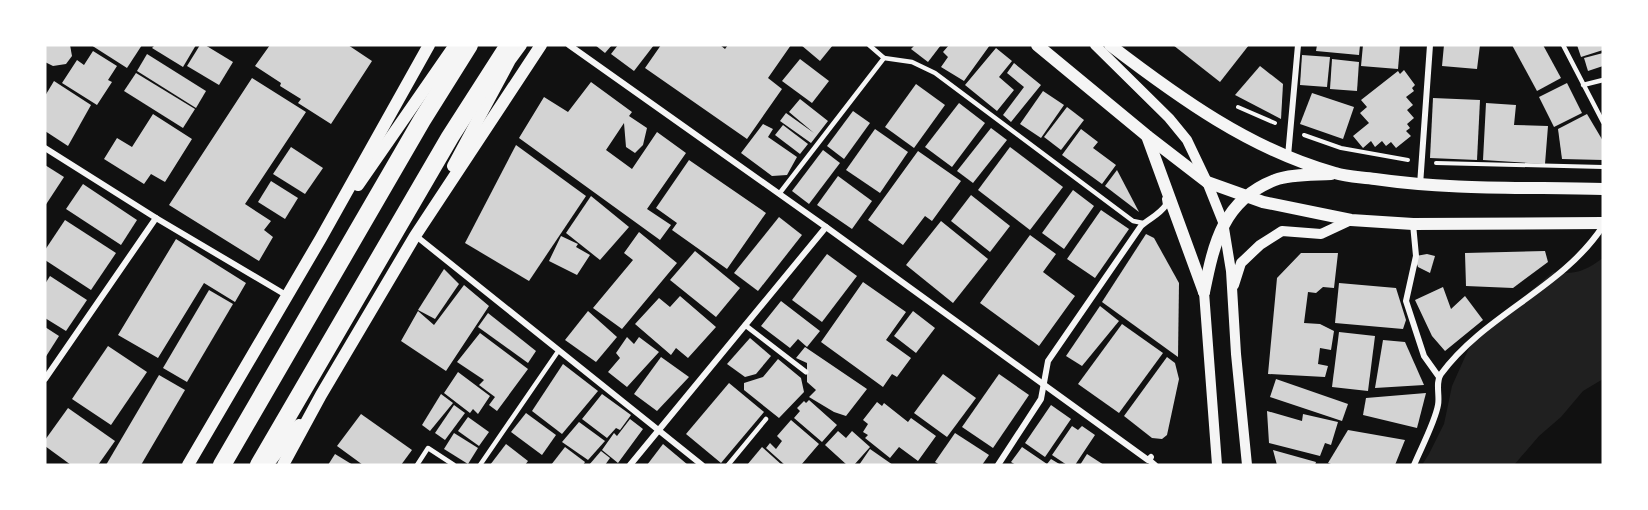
<svg xmlns="http://www.w3.org/2000/svg" width="1648" height="510" viewBox="0 0 1648 510" font-family="Mulish,sans-serif">
  <style>
    .green { fill: #202020 }
    .building { fill: #d3d3d3 }
    .lines { fill: none; stroke-linecap: round; stroke-linejoin: round }
    .path { stroke: #f5f5f5; stroke-width: 4 }
    .service { stroke: #f5f5f5; stroke-width: 4.5 }
    .pedestrian { stroke: #f5f5f5; stroke-width: 5 }
    .minor { stroke: #f5f5f5; stroke-width: 6 }
    .tertiary { stroke: #f5f5f5; stroke-width: 10 }
    .secondary { stroke: #f5f5f5; stroke-width: 12 }
    .motorway { stroke: #f5f5f5; stroke-width: 18 }
  </style>
  <rect width="100%" height="100%" fill="#111"/>
  <path class="green" d="M1603 258V379L1583 391 1561 417 1539 436 1514 465H1422L1429 454 1444 424 1452 386 1469 348 1477 337 1553 272C1576 275 1585 271 1603 258Z"/>
  <g class="building">
    <path d="M45 45H70L72 56 66 64 53 66 45 62Z"/>
    <path d="M91 45H142L127 68Z"/>
    <path d="M155 45H196L183 67 152 48Z"/>
    <path d="M200 45H205L233 62 219 85 187 66Z"/>
    <path d="M270 45H348L372 61 331 124 298 103 301 99 280 86 281 83 255 66Z"/>
    <path d="M595 45H612L605 53Z"/>
    <path d="M618 45H654L634 71 611 54Z"/>
    <path d="M661 45H720L725 49 728 45H791L768 78 782 89 747 139 645 68Z"/>
    <path d="M801 45H833L820 61Z"/>
    <path d="M915 45H941L928 62 911 49Z"/>
    <path d="M949 45H990L964 81 941 67 948 57 943 52Z"/>
    <path d="M1173 45H1249L1220 82Z"/>
    <path d="M1317 45H1360L1359 55 1316 51Z"/>
    <path d="M1363 45H1400L1398 69 1361 66Z"/>
    <path d="M1444 45H1480L1477 69 1442 66Z"/>
    <path d="M1512 45H1543L1561 78 1537 91Z"/>
    <path d="M1577 45H1603V50L1581 57Z"/>
    <path d="M996 48 1012 61 999 77 1014 90 997 111 965 85Z"/>
    <path d="M93 51 117 66 108 80 112 82 97 105 62 83 77 60 84 65Z"/>
    <path d="M1603 53V66L1588 71 1584 58Z"/>
    <path d="M147 54 206 91 196 108 137 71Z"/>
    <path d="M1302 55 1330 57 1327 87 1300 85Z"/>
    <path d="M800 59 829 81 812 103 782 81Z"/>
    <path d="M1332 59 1359 62 1357 91 1330 89Z"/>
    <path d="M1014 63 1041 85 1011 122 1003 115 1024 87 1007 73Z"/>
    <path d="M1260 66 1283 84 1281 119 1235 95Z"/>
    <path d="M1404 70 1415 85 1412 88 1414 91 1406 97 1413 105 1407 110 1414 118 1407 124 1410 128 1406 131 1411 136 1396 148 1391 142 1386 146 1382 141 1375 147 1371 141 1363 148 1353 136 1369 123 1360 113 1367 107 1361 100 1398 71 1400 74Z"/>
    <path d="M136 73 195 109 183 128 124 91Z"/>
    <path d="M252 78 306 112 245 204 271 221 264 230 273 237 259 261 169 205Z"/>
    <path d="M54 81 91 105 68 146 45 131V96Z"/>
    <path d="M591 82 632 112 629 116 647 128 643 145 635 153 626 147 624 123 606 150 632 169 657 132 686 153 647 209 671 225 660 240 519 138 544 97 568 112Z"/>
    <path d="M1567 83 1582 113 1554 127 1539 97Z"/>
    <path d="M916 84 945 105 914 148 885 127Z"/>
    <path d="M1043 91 1064 105 1041 138 1020 124Z"/>
    <path d="M1312 93 1354 107 1343 139 1300 124Z"/>
    <path d="M1433 98 1480 100 1477 160 1430 158Z"/>
    <path d="M800 99 828 121 811 143 780 121 786 113 814 133 789 112Z"/>
    <path d="M959 103 985 123 952 167 925 147Z"/>
    <path d="M1486 103 1516 105 1514 125 1548 126 1545 164 1483 160Z"/>
    <path d="M1067 107 1084 120 1061 150 1044 137Z"/>
    <path d="M853 111 870 123 844 159 827 146Z"/>
    <path d="M153 114 192 139 165 182 151 174 144 184 104 159 117 138 132 147Z"/>
    <path d="M1587 114 1603 141V160L1562 159 1558 129Z"/>
    <path d="M763 124 773 129 768 137 797 157 787 175 772 176 741 153Z"/>
    <path d="M783 125 808 144 800 154 775 135Z"/>
    <path d="M991 128 1007 140 973 183 957 171Z"/>
    <path d="M875 129 908 152 880 193 846 170Z"/>
    <path d="M1081 129 1098 142 1093 148 1116 165 1102 184 1062 155Z"/>
    <path d="M516 145 586 196 529 281 465 243Z"/>
    <path d="M291 147 323 168 305 194 273 174Z"/>
    <path d="M1010 147 1063 187 1030 230 978 190Z"/>
    <path d="M823 150 840 163 809 204 792 191Z"/>
    <path d="M918 151 961 181 932 221 925 216 903 245 868 220Z"/>
    <path d="M689 160 766 213 727 269 672 230 677 223 656 208Z"/>
    <path d="M45 165 64 177 45 206Z"/>
    <path d="M1117 170 1139 212 1105 186Z"/>
    <path d="M838 176 872 201 852 229 817 205Z"/>
    <path d="M271 181 298 198 285 219 258 202Z"/>
    <path d="M83 184 137 220 121 245 66 209Z"/>
    <path d="M1073 190 1094 206 1064 249 1042 233Z"/>
    <path d="M971 195 1010 226 990 252 951 221Z"/>
    <path d="M591 196 629 227 600 260 566 233Z"/>
    <path d="M1101 210 1129 229 1095 278 1067 259Z"/>
    <path d="M779 217 802 235 758 291 734 273Z"/>
    <path d="M65 220 116 253 91 290 45 260V250Z"/>
    <path d="M941 221 988 259 953 303 906 265Z"/>
    <path d="M639 232 677 263 622 329 593 308 633 260 624 253Z"/>
    <path d="M1146 234 1154 238 1179 283 1178 357 1102 302Z"/>
    <path d="M1030 235 1056 254 1043 272 1075 296 1039 346 980 303Z"/>
    <path d="M561 236 578 244 576 247 590 255 577 275 549 261Z"/>
    <path d="M176 239 246 283 235 302 204 283 158 358 118 335Z"/>
    <path d="M695 251 740 288 716 317 670 280Z"/>
    <path d="M1545 251 1548 262 1513 288 1466 286 1465 253Z"/>
    <path d="M1301 253H1338L1334 288 1323 287 1316 293 1308 292 1304 323 1320 324 1334 331 1331 350 1320 348 1318 364 1328 366 1325 377 1268 374 1277 278Z"/>
    <path d="M827 254 857 276 822 322 792 300Z"/>
    <path d="M1427 254 1435 256 1430 273 1418 267 1416 261V256Z"/>
    <path d="M444 269 459 284 435 319 418 310Z"/>
    <path d="M50 276 87 300 66 331 45 318V284Z"/>
    <path d="M863 282 906 312 886 340 911 358 897 377 892 374 883 387 821 342Z"/>
    <path d="M1339 283 1396 288 1406 320 1403 329 1335 323Z"/>
    <path d="M464 285 489 306 446 371 401 341 418 311 434 325Z"/>
    <path d="M1443 287 1451 309 1465 296 1483 320 1445 351 1432 336 1415 300Z"/>
    <path d="M209 290 233 304 187 382 163 368Z"/>
    <path d="M680 296 716 327 688 358 676 348 671 355 635 324 659 298 670 307Z"/>
    <path d="M781 301 820 331 807 347 798 339 790 348 761 326Z"/>
    <path d="M1100 306 1119 321 1082 366 1066 356Z"/>
    <path d="M588 311 617 337 596 362 565 340Z"/>
    <path d="M913 311 935 328 916 353 894 336Z"/>
    <path d="M488 313 536 351 528 363 478 327Z"/>
    <path d="M1122 324 1163 353 1119 413 1078 384Z"/>
    <path d="M45 327 59 336 45 358Z"/>
    <path d="M1339 332 1375 336 1368 391 1332 387Z"/>
    <path d="M480 333 528 369 497 411 489 405 495 397 479 385 484 380 457 362Z"/>
    <path d="M627 337 634 344 639 337 659 352 627 387 608 372 620 358 616 353Z"/>
    <path d="M750 338 771 356 756 374 745 377 727 364Z"/>
    <path d="M1383 340 1405 342 1424 385 1375 388Z"/>
    <path d="M108 346 147 372 111 425 72 399Z"/>
    <path d="M805 347 867 389 846 416 834 412 809 397 816 390 807 382V363L796 358Z"/>
    <path d="M661 357 689 377 657 411 634 394Z"/>
    <path d="M1167 357 1175 363 1179 379 1167 435 1162 439 1152 438 1124 416Z"/>
    <path d="M778 359 801 378 804 392 779 418 744 390V383L763 377Z"/>
    <path d="M563 364 598 391 562 434 532 411Z"/>
    <path d="M458 372 490 396 478 414 473 409 470 413 444 393Z"/>
    <path d="M943 374 976 398 947 437 914 413Z"/>
    <path d="M999 374 1029 395 993 448 962 427Z"/>
    <path d="M159 375 185 390 141 465H106Z"/>
    <path d="M1276 379 1348 404 1342 421 1270 397Z"/>
    <path d="M729 383 764 412 721 463 686 434Z"/>
    <path d="M1426 393 1417 428 1363 415 1366 398Z"/>
    <path d="M441 394 453 403 430 431 422 425Z"/>
    <path d="M602 394 631 415 620 430 616 428 607 438 582 419Z"/>
    <path d="M809 400 837 425 822 442 794 418 800 411 797 408 804 401 806 403Z"/>
    <path d="M877 402 882 406 884 403 908 422 911 418 936 436 918 461 899 447 890 458 865 438 868 435 863 432 868 424 863 420Z"/>
    <path d="M454 405 465 413 445 440 435 433Z"/>
    <path d="M1051 405 1071 419 1045 457 1025 443Z"/>
    <path d="M68 408 115 441 98 465H71L45 446V440Z"/>
    <path d="M1267 411 1302 421 1303 414 1338 422 1331 445 1325 443 1320 456 1269 443Z"/>
    <path d="M526 413 556 435 542 455 511 432Z"/>
    <path d="M361 414 412 450 401 465H363L337 446Z"/>
    <path d="M468 417 489 432 479 446 458 431Z"/>
    <path d="M630 419 643 429 618 463 602 450 614 433 617 436Z"/>
    <path d="M791 420 819 444 801 465H785L766 448 770 443 776 449 782 441 777 436Z"/>
    <path d="M579 422 605 441 588 460 562 442Z"/>
    <path d="M1072 426 1078 430 1082 426 1095 435 1075 465H1067L1052 455Z"/>
    <path d="M1348 430 1405 440 1395 465H1334L1328 463Z"/>
    <path d="M838 431 846 438 852 431 870 447 854 465H847L825 445Z"/>
    <path d="M454 433 478 448 468 464 444 449Z"/>
    <path d="M955 433 989 455 982 465H940L935 462Z"/>
    <path d="M506 444 528 461 525 465H490Z"/>
    <path d="M663 444 688 465H647Z"/>
    <path d="M565 447 585 462 583 465H551Z"/>
    <path d="M762 447 782 465H747Z"/>
    <path d="M1022 447 1047 464 1051 459 1061 465H1016L1011 462Z"/>
    <path d="M870 449 893 465H859Z"/>
    <path d="M1273 450 1316 462 1315 465H1277Z"/>
    <path d="M601 451 610 458 605 465H589Z"/>
    <path d="M335 454 353 465H328Z"/>
    <path d="M1087 454 1104 465H1080Z"/>
  </g>
  <g class="lines">
    <g class="path">
      <path d="M1238 107 1275 123"/>
      <path d="M1304 135 1341 148 1408 160"/>
      <path d="M1436 163 1603 167"/>
    </g>
    <g class="service">
      <path d="M869 45 884 58"/>
      <path d="M1563 45 1603 122"/>
      <path d="M1583 85 1603 80"/>
      <path d="M779 194 884 58 912 62 935 73 1133 221 1143 223"/>
      <path d="M417 465 428 448 454 465"/>
      <path d="M480 465 559 350"/>
      <path d="M728 465 766 419"/>
    </g>
    <path class="pedestrian" d="M745 325 806 372"/>
    <g class="minor">
      <path d="M569 45 826 227 1148 460 1151 457 1149 460 1155 465"/>
      <path d="M45 148 156 218 286 295"/>
      <path d="M1288 156 1298 45"/>
      <path d="M1420 185 1430 45"/>
      <path d="M1413 224 1416 256 1406 301 1424 356 1439 377"/>
      <path d="M416 236 702 465"/>
      <path d="M45 379 156 218"/>
      <path d="M630 465 826 227"/>
      <path d="M998 465 1041 399 1048 361 1141 226C1150 218 1159 215 1166 205L1165 199"/>
      <path d="M1414 465C1421 448 1435 422 1438 405 1440 396 1435 382 1441 374 1485 314 1563 288 1603 226"/>
    </g>
    <g class="tertiary">
      <path d="M1095 45 1169 118 1187 140 1207 182 1223 222 1231 271 1236 354 1247 465"/>
      <path d="M1234 285 1241 263 1260 245 1282 231 1321 234 1351 220"/>
      <path d="M1204 292 1217 465"/>
    </g>
    <g class="secondary">
      <path d="M1037 45 1146 135 1207 182 1263 202 1351 220 1413 224 1603 223"/>
      <path d="M1110 45C1178 97 1251 150 1335 173 1347 177 1362 177 1375 179 1450 190 1527 187 1603 189"/>
      <path d="M1147 136 1204 292"/>
      <path d="M453 166 510 60 521 45"/>
      <path d="M358 185 455 45"/>
      <path d="M1204 292C1214 243 1223 200 1275 180 1289 174 1315 175 1331 174"/>
      <path d="M188 465 321 238 429 45"/>
      <path d="M267 465 299 425"/>
      <path d="M283 465 321 395 415 236 541 45"/>
    </g>
    <g class="motorway">
      <path d="M222 465 422 120 469 45"/>
      <path d="M259 465 450 137 509 45"/>
    </g>
  </g>
  <rect width="1648" height="510" fill="none" stroke="#ffffff" stroke-width="93"/>
</svg>
